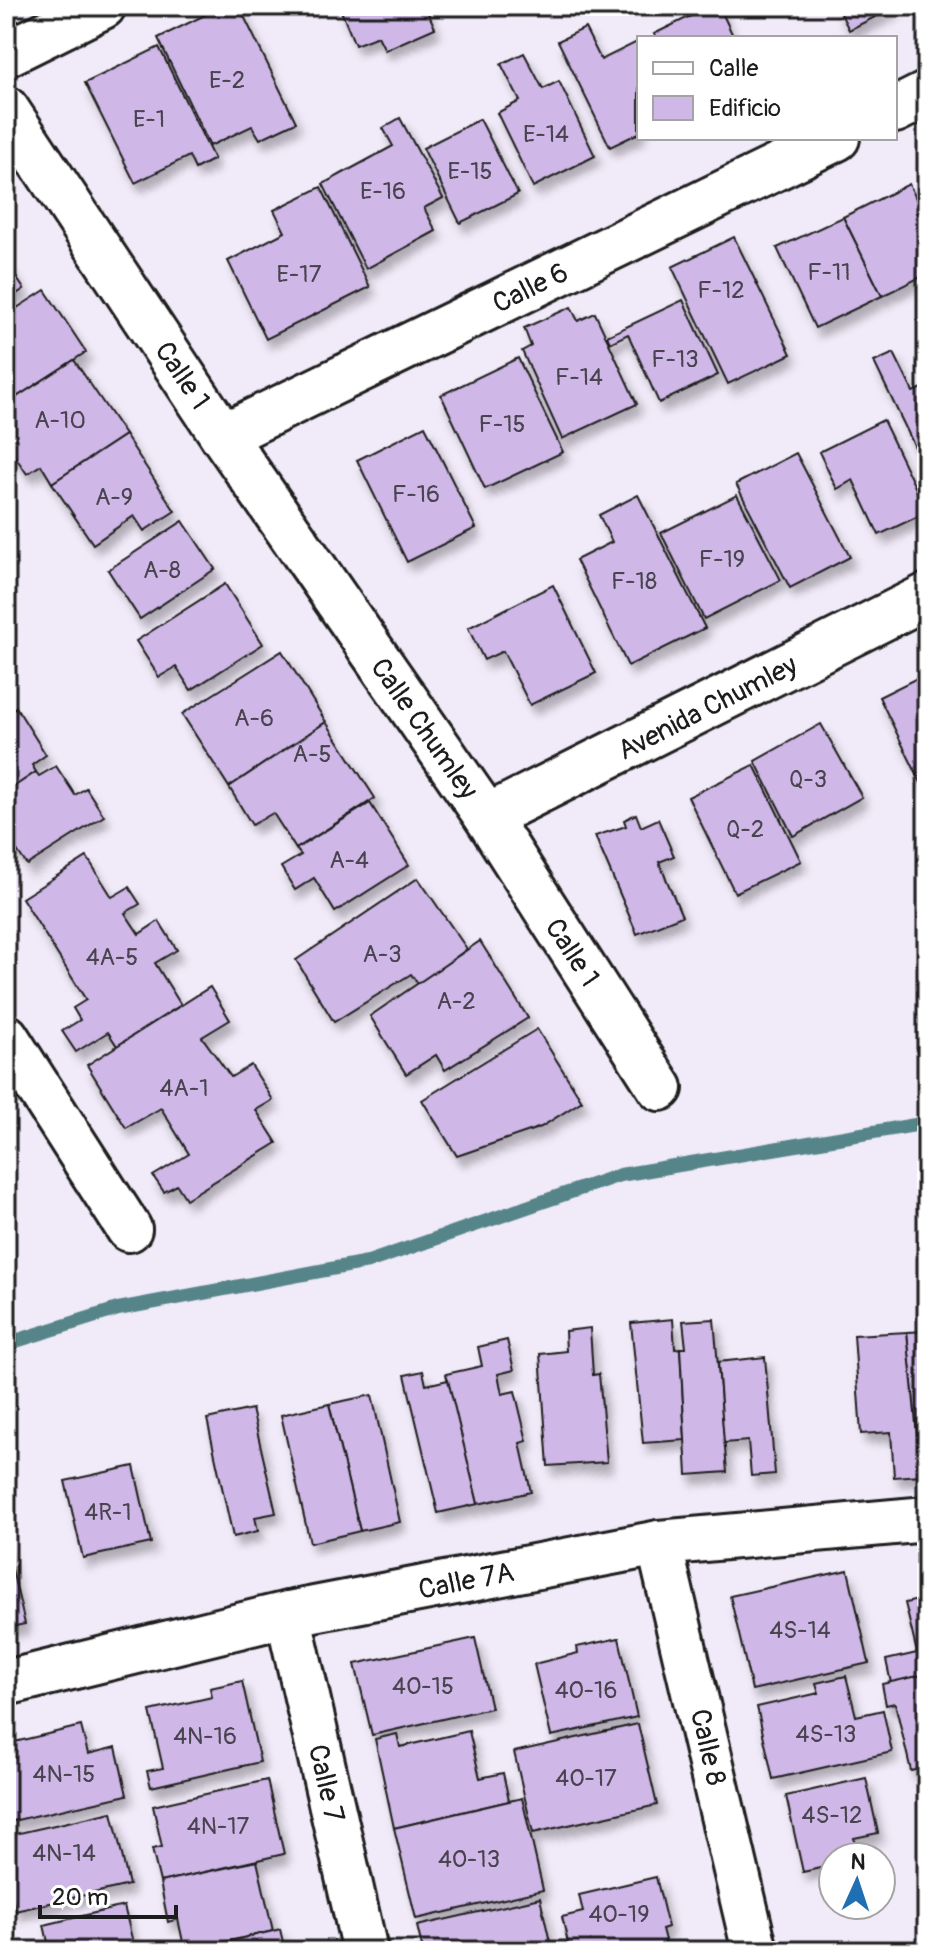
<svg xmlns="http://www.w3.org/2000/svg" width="933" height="1957" viewBox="0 0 933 1957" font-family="Pangolin,sans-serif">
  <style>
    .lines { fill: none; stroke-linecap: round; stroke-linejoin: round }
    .stream { stroke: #548589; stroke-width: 14 }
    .building { fill: #cfb8e7; stroke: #1c1c1c; stroke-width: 2; filter: url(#shadow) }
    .minor-casing { stroke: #1c1c1c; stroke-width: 50 }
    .minor { stroke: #fff; stroke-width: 44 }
    .labels { text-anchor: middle; stroke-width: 6; stroke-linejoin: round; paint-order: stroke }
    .number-label { font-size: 24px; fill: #49434f }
    .street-label { font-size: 28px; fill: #1c1c1c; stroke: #fff }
  </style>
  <defs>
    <filter id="shadow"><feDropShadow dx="5" dy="9" stdDeviation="4" flood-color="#0004"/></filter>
  </defs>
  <rect width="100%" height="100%" fill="#f1eaf8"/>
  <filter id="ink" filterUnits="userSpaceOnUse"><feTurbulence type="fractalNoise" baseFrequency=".0125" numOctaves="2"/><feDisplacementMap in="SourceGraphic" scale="16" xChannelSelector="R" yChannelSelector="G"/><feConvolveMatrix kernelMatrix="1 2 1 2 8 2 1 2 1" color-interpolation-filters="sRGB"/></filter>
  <g filter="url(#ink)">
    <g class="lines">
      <path class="stream" d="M6 1344 118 1309 368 1262 620 1175 927 1123"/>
    </g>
    <g class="building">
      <path d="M223 6H239L296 122 260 139 252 126 210 146 158 38Z"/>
      <path d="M339 6H425L435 28 385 50 378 36 355 45Z"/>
      <path d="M711 6H719L734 38H656L654 34Z"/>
      <path d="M837 6H897L849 30Z"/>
      <path d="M585 28 601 60 639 41V133L610 147 558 41Z"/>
      <path d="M159 47 214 159 195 169 189 156 135 183 85 83Z"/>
      <path d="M524 53 543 89 559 81 595 156 533 187 497 113 520 101 501 64Z"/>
      <path d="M400 118 443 198 424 208 436 231 366 269 323 184 393 146 383 128Z"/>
      <path d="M480 119 518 194 460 223 423 148Z"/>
      <path d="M909 184 927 221V274L882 296 843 217Z"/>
      <path d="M321 187 370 287 266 339 228 261 285 232 274 210Z"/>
      <path d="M843 217 882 296 815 328 777 248Z"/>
      <path d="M734 237 791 354 728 384 672 267Z"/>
      <path d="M6 262 24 289 6 301Z"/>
      <path d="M45 290 86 352 6 404V315Z"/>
      <path d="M683 300 718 375 659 403 628 334 610 343 607 336Z"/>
      <path d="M571 307 578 321 595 313 637 404 562 439 522 351 531 346 524 328Z"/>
      <path d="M894 353 913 392 927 386V472L874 362Z"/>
      <path d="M518 358 563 452 485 489 441 395Z"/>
      <path d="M74 360 125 435 52 483 41 465 27 474 6 443V404Z"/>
      <path d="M883 420 927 512 879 535 853 480 837 489 819 452Z"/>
      <path d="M425 426 476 528 407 562 357 460Z"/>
      <path d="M125 435 175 511 144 531 134 516 93 544 52 483Z"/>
      <path d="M796 453 850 557 790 588 736 484Z"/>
      <path d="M638 495 705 628 628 666 576 560 612 542 599 515Z"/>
      <path d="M737 495 781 580 704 619 661 533Z"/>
      <path d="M183 521 215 569 140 619 108 570Z"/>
      <path d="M225 584 263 644 191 690 176 667 159 677 136 641Z"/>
      <path d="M553 585 596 673 530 705 503 651 484 660 468 628Z"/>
      <path d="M282 651 326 722 229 787 182 714Z"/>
      <path d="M927 673V795L879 697Z"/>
      <path d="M16 707 46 755 32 765 36 772 6 792V714Z"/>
      <path d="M326 722 375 798 296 849 273 813 252 825 229 787Z"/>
      <path d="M821 724 862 797 793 836 755 761Z"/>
      <path d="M754 765 801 861 735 893 688 797Z"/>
      <path d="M56 766 75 795 86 788 104 816 27 865 14 846 6 851V792L36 772 39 776Z"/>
      <path d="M370 803 409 865 335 912 314 878 295 890 281 867 301 855 296 849Z"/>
      <path d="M636 814 641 827 658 819 674 856 659 862 682 916 637 934 595 836 626 826 624 820Z"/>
      <path d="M87 857 112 897 129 887 140 904 125 913 139 934 159 921 177 950 155 963 181 1005 117 1046 108 1032 76 1052 62 1031 80 1020 73 1008 86 1000 22 898Z"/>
      <path d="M418 878 467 949 419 985 411 974 334 1022 296 960Z"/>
      <path d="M480 941 528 1018 445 1070 436 1055 406 1074 370 1016Z"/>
      <path d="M210 987 230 1020 202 1037 231 1077 251 1065 273 1100 256 1110 277 1143 186 1199 177 1185 164 1192 153 1176 189 1154 161 1108 126 1128 87 1065Z"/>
      <path d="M537 1029 582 1101 541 1127 457 1156 422 1100Z"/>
      <path d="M673 1319 675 1349 680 1348 685 1440 643 1443 631 1323Z"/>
      <path d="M714 1319 727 1472 687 1475 680 1348H686L683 1321Z"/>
      <path d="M590 1328 593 1375 599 1374 607 1462 548 1466 540 1354 566 1351 565 1331Z"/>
      <path d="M927 1331V1475H921L907 1332Z"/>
      <path d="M907 1332 921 1475 894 1477 891 1432 861 1434 854 1335Z"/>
      <path d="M507 1340 514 1370 498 1374 502 1394 515 1391 527 1441 520 1443 531 1492 478 1504 446 1374 482 1366 478 1347Z"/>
      <path d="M765 1357 775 1474 751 1476 748 1441 724 1443 718 1362Z"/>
      <path d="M423 1371 426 1385 448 1380 478 1504 438 1513 405 1375Z"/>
      <path d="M372 1395 400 1522 360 1531 329 1404Z"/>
      <path d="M329 1404 360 1531 310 1543 281 1415Z"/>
      <path d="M252 1409 276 1513 255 1517 258 1531 233 1537 207 1419Z"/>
      <path d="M134 1466 151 1543 83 1558 65 1481Z"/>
      <path d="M6 1544 25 1624 6 1628Z"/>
      <path d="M848 1570 869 1663 752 1690 730 1596Z"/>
      <path d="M927 1598V1674L891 1683 886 1660 917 1653 905 1603Z"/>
      <path d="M475 1638 491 1708 372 1735 355 1664Z"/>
      <path d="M619 1638 637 1717 551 1736 534 1664 578 1653 577 1647Z"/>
      <path d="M927 1674V1767L911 1771 895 1703 886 1705 882 1684Z"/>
      <path d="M846 1676 856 1716 883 1710 892 1752 773 1779 757 1707 819 1693 816 1683Z"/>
      <path d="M242 1681 260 1762 151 1787 147 1771 163 1768 150 1711 212 1697 210 1688Z"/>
      <path d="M638 1724 657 1805 533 1833 514 1752Z"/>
      <path d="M81 1726 88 1754 116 1747 127 1795 8 1822 6 1744Z"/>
      <path d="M469 1731 480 1778 503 1773 509 1801 394 1828 375 1739 397 1734 400 1747Z"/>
      <path d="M866 1778 878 1833 854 1838 858 1857H833V1865L803 1872 786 1796Z"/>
      <path d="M267 1780 284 1854 160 1882 152 1849 162 1847 153 1806Z"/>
      <path d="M522 1798 543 1890 416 1919 394 1828Z"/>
      <path d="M112 1812 129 1885 15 1911 6 1869V1836Z"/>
      <path d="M257 1861 273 1931 185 1951 178 1919 168 1922 160 1882Z"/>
      <path d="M656 1877 668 1927 662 1929 667 1948 558 1951 569 1947 562 1917 583 1912 579 1895Z"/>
      <path d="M540 1898 552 1951H423L417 1926Z"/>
      <path d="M124 1906 135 1951H50L44 1925Z"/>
      <path d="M280 1929 285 1951H188L273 1931Z"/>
      <path d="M927 1942V1951H888Z"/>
    </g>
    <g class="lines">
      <defs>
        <g id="minor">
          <path d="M6 54 103 6"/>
          <path d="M6 109 223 436 487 817 660 1088"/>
          <path d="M895 110 927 94"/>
          <path d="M223 436 837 138"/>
          <path d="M487 817 927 596"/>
          <path d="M6 1037 129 1229"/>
          <path d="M659 1543 755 1951"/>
          <path d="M288 1614 365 1951"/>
          <path d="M6 1683 288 1614 659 1543 927 1519"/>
        </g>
      </defs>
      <use href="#minor" class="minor-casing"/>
      <use href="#minor" class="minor"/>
    </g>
  </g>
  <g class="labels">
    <g class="number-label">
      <text x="227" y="88">E-2</text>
      <text x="149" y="127">E-1</text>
      <text x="546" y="142">E-14</text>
      <text x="470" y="179">E-15</text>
      <text x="383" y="199">E-16</text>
      <text x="829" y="280">F-11</text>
      <text x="299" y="282">E-17</text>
      <text x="721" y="298">F-12</text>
      <text x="675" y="367">F-13</text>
      <text x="579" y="385">F-14</text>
      <text x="60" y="428">A-10</text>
      <text x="502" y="432">F-15</text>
      <text x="416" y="502">F-16</text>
      <text x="114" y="505">A-9</text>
      <text x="722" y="567">F-19</text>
      <text x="162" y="578">A-8</text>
      <text x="634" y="589">F-18</text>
      <text x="254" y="726">A-6</text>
      <text x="312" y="762">A-5</text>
      <text x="808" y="787">Q-3</text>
      <text x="745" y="837">Q-2</text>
      <text x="349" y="868">A-4</text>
      <text x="382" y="962">A-3</text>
      <text x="112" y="965">4A-5</text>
      <text x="456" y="1009">A-2</text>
      <text x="184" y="1096">4A-1</text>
      <text x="108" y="1520">4R-1</text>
      <text x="800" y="1638">4S-14</text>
      <text x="423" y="1694">4O-15</text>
      <text x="586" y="1698">4O-16</text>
      <text x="826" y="1742">4S-13</text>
      <text x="205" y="1744">4N-16</text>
      <text x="64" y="1782">4N-15</text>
      <text x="586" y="1786">4O-17</text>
      <text x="832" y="1823">4S-12</text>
      <text x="218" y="1834">4N-17</text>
      <text x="64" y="1861">4N-14</text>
      <text x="469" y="1867">4O-13</text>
      <text x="619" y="1922">4O-19</text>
    </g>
    <g class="street-label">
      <text transform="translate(530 287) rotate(-26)" y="10">Calle 6</text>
      <text transform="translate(183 375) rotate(56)" y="10">Calle 1</text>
      <text transform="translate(707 707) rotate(-27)" y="10">Avenida Chumley</text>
      <text transform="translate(425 728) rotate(55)" y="10">Calle Chumley</text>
      <text transform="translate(573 952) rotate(57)" y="10">Calle 1</text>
      <text transform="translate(466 1580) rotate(-11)" y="10">Calle 7A</text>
      <text transform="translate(709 1747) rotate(77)" y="10">Calle 8</text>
      <text transform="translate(327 1783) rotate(77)" y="10">Calle 7</text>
    </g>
  </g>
  <rect width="933" height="1957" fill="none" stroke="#fff" stroke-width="32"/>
  <rect x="16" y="16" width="901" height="1925" fill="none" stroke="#1c1c1c" stroke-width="3" filter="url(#ink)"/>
  <rect x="637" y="36" width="260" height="104" fill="#ffffff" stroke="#a4a4a4" stroke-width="2"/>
  <rect x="653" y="62" width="40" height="12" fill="#ffffff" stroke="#a4a4a4" stroke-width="2"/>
  <text x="709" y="76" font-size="24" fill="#1c1c1c">Calle</text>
  <rect x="653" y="96" width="40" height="24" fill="#cfb8e7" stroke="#a4a4a4" stroke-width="2"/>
  <text x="709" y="116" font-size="24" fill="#1c1c1c">Edificio</text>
  <g transform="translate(857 1881) rotate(3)"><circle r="38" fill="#ffffff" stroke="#a4a4a4" stroke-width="2"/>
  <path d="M0-6L14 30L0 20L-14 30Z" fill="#1f6fb2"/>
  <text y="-12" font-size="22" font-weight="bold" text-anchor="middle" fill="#1c1c1c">N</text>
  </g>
  <path d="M40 1905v12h136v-12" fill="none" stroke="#1c1c1c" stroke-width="4"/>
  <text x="52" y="1905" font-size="24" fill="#1c1c1c" stroke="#ffffff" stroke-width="6" paint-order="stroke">20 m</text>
</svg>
